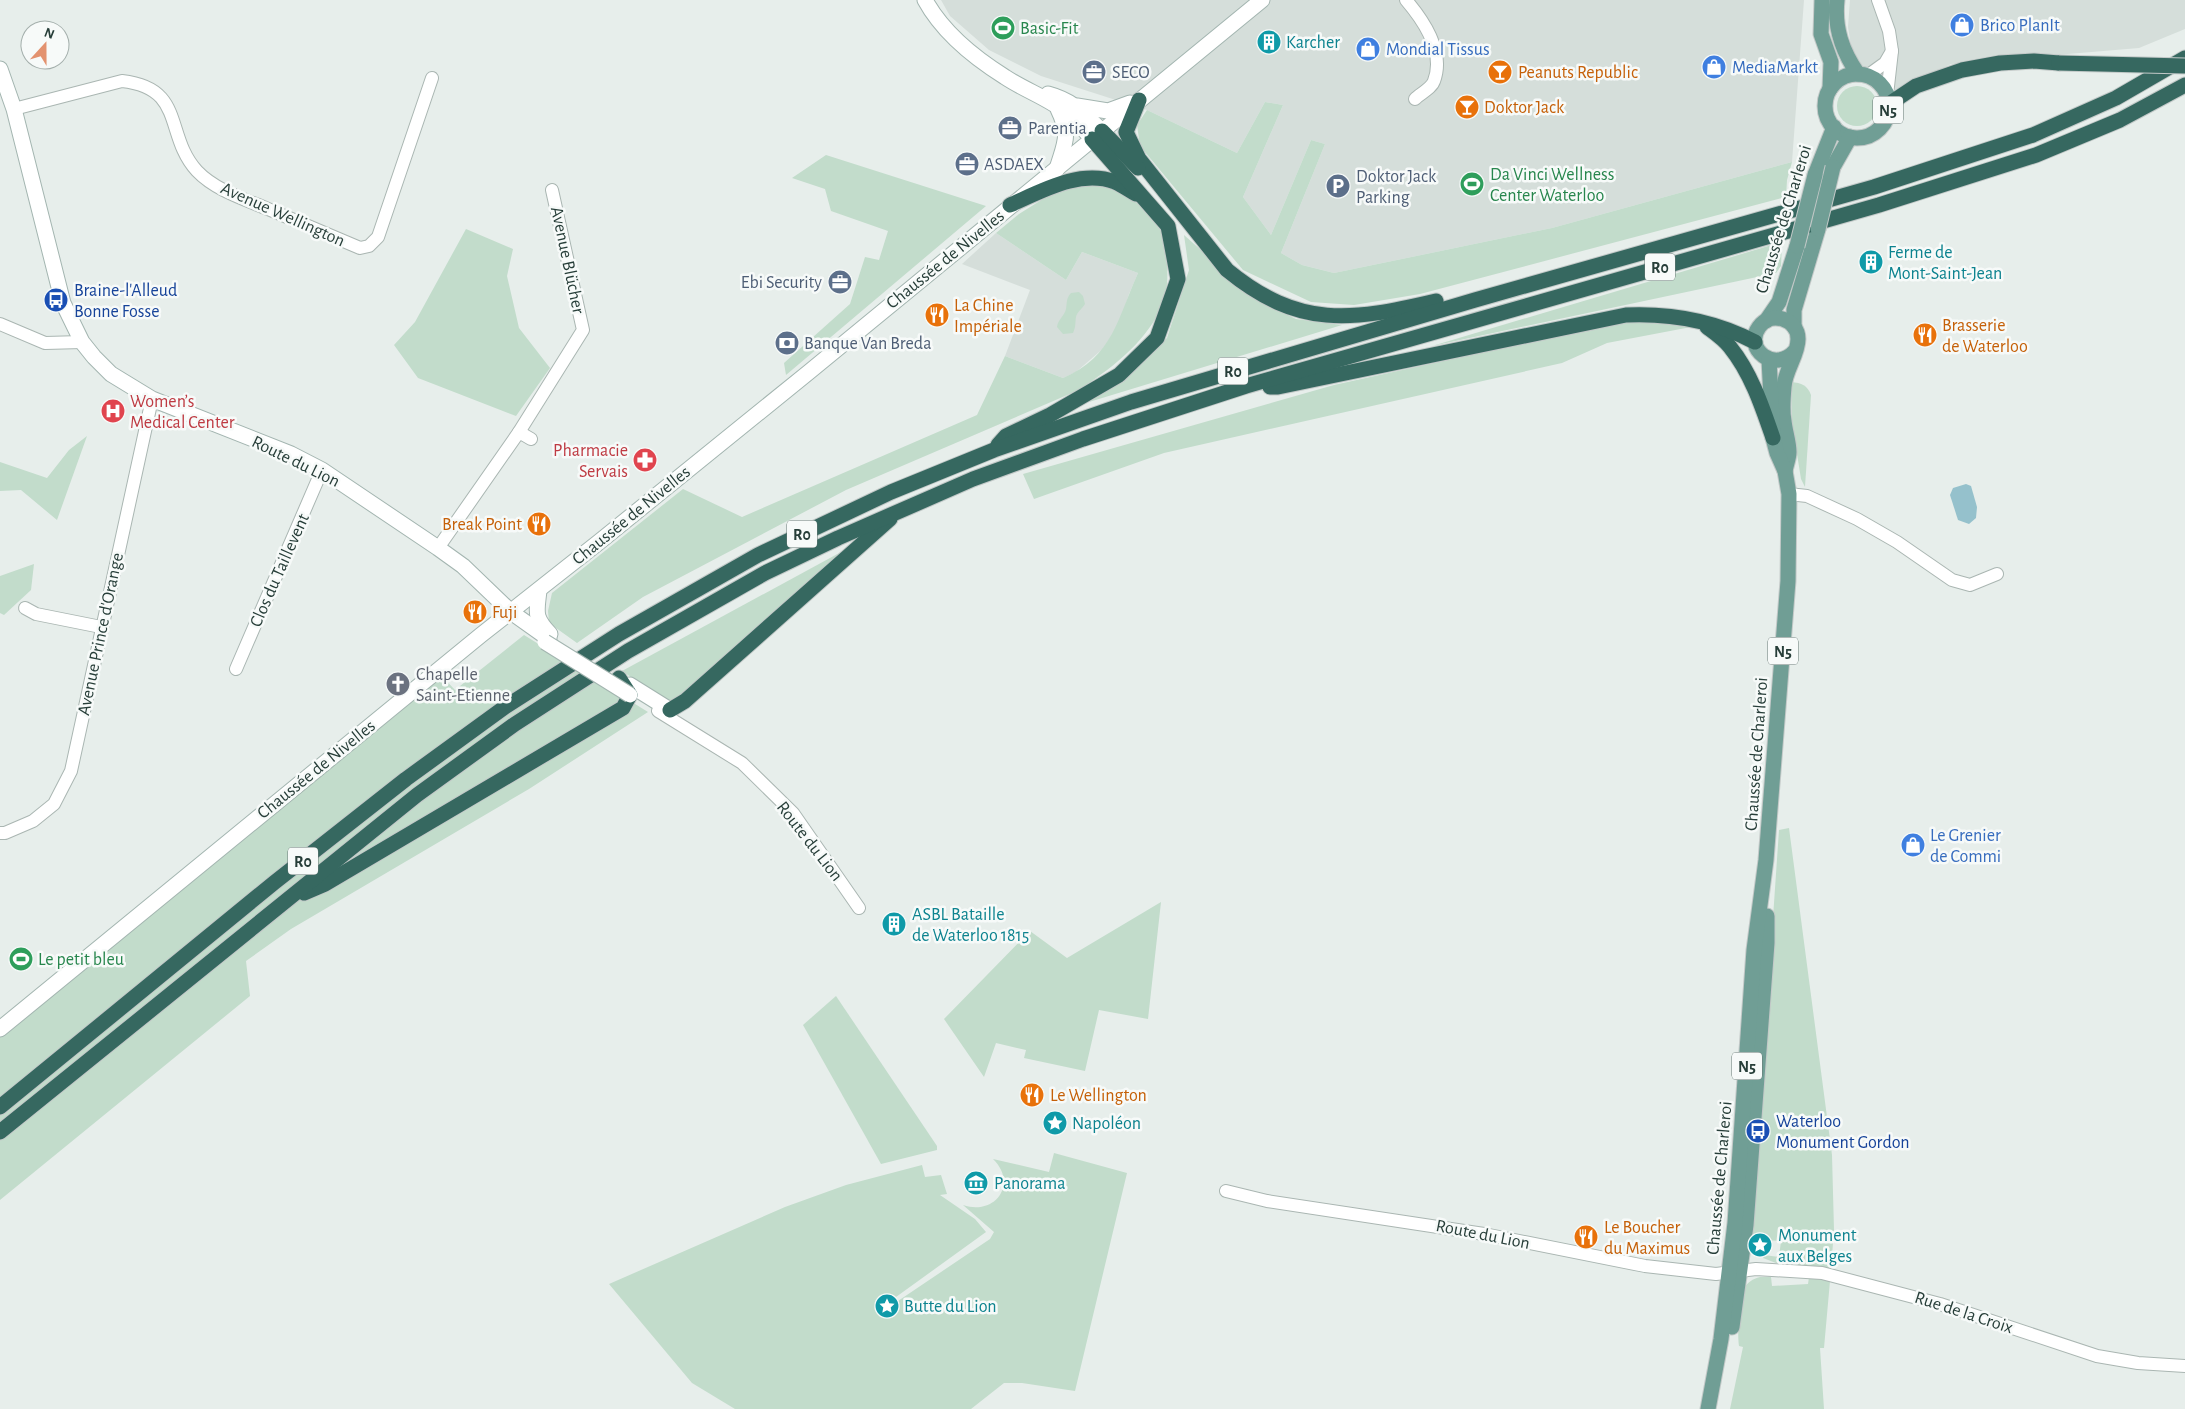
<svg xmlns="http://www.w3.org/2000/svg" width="2185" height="1409" viewBox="0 0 2185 1409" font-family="'Alegreya Sans',sans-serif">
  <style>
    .built { fill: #d5deda }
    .green { fill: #c2dccb }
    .water { fill: #95c1cc }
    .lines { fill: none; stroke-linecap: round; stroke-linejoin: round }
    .street-casing { stroke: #aab6b2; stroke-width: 14 }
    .secondary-casing { stroke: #a3b5b0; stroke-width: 17 }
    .primary-casing { stroke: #c3c9c8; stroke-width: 17 }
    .highway-casing { stroke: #c3c9c8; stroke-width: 17 }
    .street { stroke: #fff; stroke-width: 12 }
    .secondary { stroke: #fff; stroke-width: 15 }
    .primary { stroke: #709e95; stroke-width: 15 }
    .highway { stroke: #366860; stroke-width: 15 }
    .secondary-bridge-casing { stroke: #a3b5b0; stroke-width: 17; stroke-linecap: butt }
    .primary-bridge-casing { stroke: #c3c9c8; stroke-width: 17; stroke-linecap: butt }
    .highway-bridge-casing { stroke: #c3c9c8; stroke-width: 17; stroke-linecap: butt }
    .secondary-bridge { stroke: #fff; stroke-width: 15 }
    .primary-bridge { stroke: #709e95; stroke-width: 15 }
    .highway-bridge { stroke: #366860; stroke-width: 15 }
    .labels { text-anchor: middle; stroke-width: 5; stroke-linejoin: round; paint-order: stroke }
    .shield { fill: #f7faf9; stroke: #657673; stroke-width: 1 }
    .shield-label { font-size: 16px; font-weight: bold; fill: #273e39 }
    .shop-label { font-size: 18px; fill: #366cbe; stroke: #f7faf9; text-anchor: start }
    .leisure-label { font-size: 18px; fill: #27864d; stroke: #f7faf9; text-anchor: start }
    .culture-label { font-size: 18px; fill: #0d838f; stroke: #f7faf9; text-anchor: start }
    .service-label { font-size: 18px; fill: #4e5e75; stroke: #f7faf9; text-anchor: start }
    .food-label { font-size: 18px; fill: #c56008; stroke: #f7faf9; text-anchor: start }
    .street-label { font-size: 18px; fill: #273e39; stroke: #f7faf9 }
    .transit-label { font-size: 18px; fill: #164399; stroke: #f7faf9; text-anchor: start }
    .health-label { font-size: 18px; fill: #be3a42; stroke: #f7faf9; text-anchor: start }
    .worship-label { font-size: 18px; fill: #5b616d; stroke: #f7faf9; text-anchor: start }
  </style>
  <rect width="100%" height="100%" fill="#e7eeeb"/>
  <g class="built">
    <path d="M941 0H1804L1792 162 1552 228 1334 273 1302 265 1281 253 1325 144 1311 140 1271 235 1243 197 1283 105 1265 102 1237 153 1147 110 1041 76 989 50 950 16Z"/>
    <path d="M1850 0H2185V29L2139 48 1951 64 1897 91 1853 59 1848 27Z"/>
    <path d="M996 233 1066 280 1082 252 1138 273 1129 294 1120 322 1106 346 1076 372 1063 378 1005 356 1030 290 962 264Z"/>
  </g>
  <g class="green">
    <circle cx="1857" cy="106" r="20"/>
    <path d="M1265 102 1283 105 1243 197 1271 235 1311 140 1325 144 1281 253 1302 265 1334 273 1552 228 1792 162 1787 180 1786 197 1420 294 1354 305 1311 302 1243 270 1140 146 1137 125 1147 110 1237 153Z"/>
    <path d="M826 155 986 206 786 375 784 363 850 304 865 257 879 260 888 231 831 211 825 189 792 178Z"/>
    <path d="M1086 180C1099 184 1118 187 1130 194 1151 206 1165 230 1166 253 1168 272 1169 293 1160 310 1143 345 1110 369 1079 390L846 490 643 597 577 643 549 623 548 611 552 593 683 489 742 517 977 415 1005 356 1063 378C1113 357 1118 317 1138 273L1082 252 1066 280 996 233 1019 214 1062 187Z"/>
    <path d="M466 229 513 249 507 276 519 328 550 368 516 416 418 378 394 345 415 322Z"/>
    <path d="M1184 235 1256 299 1296 319 1342 325 1089 402 1167 338 1189 270Z"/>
    <path d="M1782 242 1781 266 1776 273 1432 346Z"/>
    <path d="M1079 292 1083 296 1085 304C1082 309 1077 312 1076 317 1075 323 1076 327 1073 333L1063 334 1057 327C1058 319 1064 317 1066 309 1067 302 1066 299 1071 293Z"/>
    <path d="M1634 319 1664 321 1691 327 1607 343 1562 363 1164 453 1034 499 1023 474 1334 385Z"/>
    <path d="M1791 382C1802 383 1807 385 1811 395L1805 487 1801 479 1792 423Z"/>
    <path d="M87 436 57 520 21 490 0 491V462L47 478 69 450Z"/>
    <path d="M852 546 672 705 622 671Z"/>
    <path d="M34 564 31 590 4 615 0 613V576Z"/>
    <path d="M524 635 648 712 529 789 291 929 246 961 250 996 0 1200V1031L395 716 441 675 455 690Z"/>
    <path d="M1789 828 1832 1155 1834 1230 1831 1269 1776 1263 1763 1258 1764 1255 1779 1257 1781 1241 1751 1239 1779 830Z"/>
    <path d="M1161 902 1148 1019 1099 1010 1085 1071 1024 1058 1026 1050 996 1043 984 1077 944 1019 1030 931 1067 958Z"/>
    <path d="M836 996 937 1146V1150L881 1164 803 1025Z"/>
    <path d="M1054 1153 1127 1173 1075 1391 1022 1383H1004L971 1409H735L692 1383 609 1284 785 1207 846 1185 922 1165 925 1177 941 1175 947 1194 940 1195 975 1219 986 1232 896 1297 886 1294 882 1296 877 1310 879 1314 889 1318 894 1316 898 1301 990 1239 994 1232 963 1205C996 1216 1018 1183 993 1159L1049 1172Z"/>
    <path d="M1760 1277H1771L1772 1286 1808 1284 1809 1277 1830 1281 1824 1348H1820L1824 1409H1730L1743 1347 1739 1346C1737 1335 1739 1298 1744 1289 1747 1282 1753 1279 1760 1277Z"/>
  </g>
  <path class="water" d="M1966 484 1971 486 1977 507 1976 518 1969 524 1958 520 1950 495 1953 488Z"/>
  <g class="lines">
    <defs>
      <g id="street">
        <path d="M1406 0C1424 21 1445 52 1434 81 1432 88 1420 94 1415 99"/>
        <path d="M1878 0 1889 31 1892 51 1887 95"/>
        <path d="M1867 76 1885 63 1892 51"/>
        <path d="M14 109 122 81C186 88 164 135 197 171 215 190 244 199 268 209 298 222 329 235 360 248L369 246 378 237 432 78"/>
        <path d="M0 324 45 343 82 342"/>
        <path d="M519 432 583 330 552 190"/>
        <path d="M1789 494 1807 496 1857 519 1897 542 1952 580 1970 585 1997 574"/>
        <path d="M438 548 519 432 531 439"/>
        <path d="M25 608 36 614 101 627"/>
        <path d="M236 669 322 470"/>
        <path d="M658 711 742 763 793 813 859 908"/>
        <path d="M0 833H5L33 821 54 804 71 771 152 399"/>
        <path d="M1226 1191 1267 1201 1484 1234 1645 1266 1716 1274 1756 1269 1822 1273 1940 1304 2097 1356 2138 1363 2185 1366"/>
      </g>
      <g id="secondary">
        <path d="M925 0C943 33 973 57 1005 77 1026 91 1051 99 1071 116 1079 123 1085 131 1092 139"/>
        <path d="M0 69 14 109 63 303 82 342 94 357 111 374 152 399 291 454 322 470 438 548 463 566 511 612 549 639"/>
        <path d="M1048 94C1074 101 1084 114 1102 131"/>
        <path d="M1077 106 1108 111 1130 103"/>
        <path d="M1057 169C1065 142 1071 136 1058 109"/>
        <path d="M539 590C537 612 533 616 550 634"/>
        <path d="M630 685 670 710"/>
        <path d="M0 1029 481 635 599 542 809 372 1262 0"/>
      </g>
      <g id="primary">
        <path d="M1822 0 1821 34 1831 62 1830 89"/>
        <path d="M1837 0C1834 28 1842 51 1858 74"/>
        <circle cx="1857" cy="106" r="32"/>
        <path d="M1833 167 1850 137"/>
        <path d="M1815 175 1834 127"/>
        <path d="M1766 321 1779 302 1797 246"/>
        <path d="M1794 327V310L1818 229"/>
        <path d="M1785 471C1786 465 1789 458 1789 452 1789 442 1785 431 1784 421 1782 411 1783 398 1784 387 1785 370 1798 355 1798 339 1798 319 1771 310 1759 327 1743 349 1775 374 1795 351"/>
        <path d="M1732 1327 1746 1225 1767 943V916"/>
        <path d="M1708 1409 1721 1339 1735 1223 1754 950 1766 860 1788 581 1789 494 1785 471 1777 453 1773 438 1769 359"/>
      </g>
      <g id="highway">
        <path d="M1139 100 1126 132 1139 159 1227 270C1299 329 1351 321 1436 301"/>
        <path d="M1889 104 1916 86 1962 70 2000 63 2034 61 2059 63"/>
        <path d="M1102 131 1138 168"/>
        <path d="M1010 205C1042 191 1080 169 1115 182 1122 185 1129 190 1136 194"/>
        <path d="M1707 327C1715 333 1724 339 1730 347 1751 373 1762 406 1773 438"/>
        <path d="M1270 387H1278L1626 315C1672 313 1715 321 1755 342"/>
        <path d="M998 445 1006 436 1050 415 1119 375 1157 338 1178 279 1168 226 1092 139"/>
        <path d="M670 710 685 701 890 519"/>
        <path d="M304 893 325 884 623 708 630 695 619 678"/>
        <path d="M0 1107 275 882 406 779 505 707 619 634 758 555 891 492 994 450 1131 402 1475 300 1874 187 2033 135 2116 98 2185 58"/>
        <path d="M0 1132 417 795 515 724 628 651 765 573 838 538 973 479 1083 439 1246 386 1879 205 2036 155 2120 120 2185 85"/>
      </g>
    </defs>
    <use href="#street" class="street-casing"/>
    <use href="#secondary" class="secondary-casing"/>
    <use href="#primary" class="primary-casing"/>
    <use href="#highway" class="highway-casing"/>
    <use href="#street" class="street"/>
    <use href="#secondary" class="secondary"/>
    <use href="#primary" class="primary"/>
    <use href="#highway" class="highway"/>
    <defs>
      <path id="secondary-bridge" d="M545 642 630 695"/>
      <g id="primary-bridge">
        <path d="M1818 229 1833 167"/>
        <path d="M1797 246 1815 175"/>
      </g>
      <path id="highway-bridge" d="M2059 63 2185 66"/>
    </defs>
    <use href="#secondary-bridge" class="secondary-bridge-casing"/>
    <use href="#primary-bridge" class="primary-bridge-casing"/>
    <use href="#highway-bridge" class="highway-bridge-casing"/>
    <use href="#secondary-bridge" class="secondary-bridge"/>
    <use href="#primary-bridge" class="primary-bridge"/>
    <use href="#highway-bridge" class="highway-bridge"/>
  </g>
  <defs>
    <symbol id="shop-disc" viewBox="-11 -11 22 22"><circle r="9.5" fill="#3f7fe0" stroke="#f7faf9"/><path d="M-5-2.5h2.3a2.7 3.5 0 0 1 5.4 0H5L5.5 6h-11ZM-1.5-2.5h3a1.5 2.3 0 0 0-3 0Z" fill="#fff"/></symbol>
    <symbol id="stadium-disc" viewBox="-11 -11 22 22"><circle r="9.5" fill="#2e9e5b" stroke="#f7faf9"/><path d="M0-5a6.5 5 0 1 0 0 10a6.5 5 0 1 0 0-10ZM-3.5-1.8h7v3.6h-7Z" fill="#fff"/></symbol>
    <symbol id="building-disc" viewBox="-11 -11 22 22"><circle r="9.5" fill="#0f9aa8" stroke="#f7faf9"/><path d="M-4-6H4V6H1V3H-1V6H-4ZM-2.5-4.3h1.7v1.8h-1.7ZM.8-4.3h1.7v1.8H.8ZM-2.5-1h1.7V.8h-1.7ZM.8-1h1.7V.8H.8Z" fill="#fff"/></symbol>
    <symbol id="office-disc" viewBox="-11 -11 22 22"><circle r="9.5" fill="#5c6f8a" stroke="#f7faf9"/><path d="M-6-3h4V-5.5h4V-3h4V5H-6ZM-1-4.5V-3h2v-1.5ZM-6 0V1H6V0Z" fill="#fff"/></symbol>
    <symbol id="bar-disc" viewBox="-11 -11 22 22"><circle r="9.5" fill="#e8710a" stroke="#f7faf9"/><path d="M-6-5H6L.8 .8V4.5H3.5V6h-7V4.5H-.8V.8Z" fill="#fff"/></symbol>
    <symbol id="parking-disc" viewBox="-11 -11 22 22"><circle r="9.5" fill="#5c6f8a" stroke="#f7faf9"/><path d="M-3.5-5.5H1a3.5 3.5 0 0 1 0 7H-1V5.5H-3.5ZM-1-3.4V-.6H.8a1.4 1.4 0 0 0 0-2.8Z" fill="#fff"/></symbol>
    <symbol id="bus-disc" viewBox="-11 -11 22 22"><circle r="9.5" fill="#1a4fb4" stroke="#f7faf9"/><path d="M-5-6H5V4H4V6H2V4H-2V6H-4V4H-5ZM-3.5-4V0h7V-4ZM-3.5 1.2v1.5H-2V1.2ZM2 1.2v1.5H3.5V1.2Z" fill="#fff"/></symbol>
    <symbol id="restaurant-disc" viewBox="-11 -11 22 22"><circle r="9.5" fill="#e8710a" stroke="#f7faf9"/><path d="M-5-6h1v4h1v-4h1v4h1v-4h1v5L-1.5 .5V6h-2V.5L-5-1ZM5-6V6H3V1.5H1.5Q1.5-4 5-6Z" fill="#fff"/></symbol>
    <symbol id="bank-disc" viewBox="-11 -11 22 22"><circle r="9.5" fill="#5c6f8a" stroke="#f7faf9"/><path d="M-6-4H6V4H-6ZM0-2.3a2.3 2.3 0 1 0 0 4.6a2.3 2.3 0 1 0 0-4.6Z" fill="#fff"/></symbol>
    <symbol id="hospital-disc" viewBox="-11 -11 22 22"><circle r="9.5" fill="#e0444e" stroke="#f7faf9"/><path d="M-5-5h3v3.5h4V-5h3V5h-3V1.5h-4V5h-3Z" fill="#fff"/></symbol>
    <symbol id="pharmacy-disc" viewBox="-11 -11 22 22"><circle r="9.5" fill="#e0444e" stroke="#f7faf9"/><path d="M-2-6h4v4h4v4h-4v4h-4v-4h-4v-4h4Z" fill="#fff"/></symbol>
    <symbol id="church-disc" viewBox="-11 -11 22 22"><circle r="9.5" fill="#6b7280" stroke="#f7faf9"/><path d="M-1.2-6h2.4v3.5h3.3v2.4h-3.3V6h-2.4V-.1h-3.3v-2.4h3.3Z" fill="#fff"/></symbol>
    <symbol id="sight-disc" viewBox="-11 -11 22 22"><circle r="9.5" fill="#0f9aa8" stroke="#f7faf9"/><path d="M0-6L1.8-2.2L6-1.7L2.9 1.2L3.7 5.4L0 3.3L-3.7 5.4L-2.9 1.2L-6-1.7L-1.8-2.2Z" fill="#fff"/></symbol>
    <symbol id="museum-disc" viewBox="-11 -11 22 22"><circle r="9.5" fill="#0f9aa8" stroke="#f7faf9"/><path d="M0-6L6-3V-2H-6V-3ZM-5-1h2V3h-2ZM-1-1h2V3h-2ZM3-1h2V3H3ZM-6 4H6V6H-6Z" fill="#fff"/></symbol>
  </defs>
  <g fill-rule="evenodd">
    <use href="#shop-disc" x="1948" y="11" width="28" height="28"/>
    <use href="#stadium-disc" x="989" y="14" width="28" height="28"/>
    <use href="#building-disc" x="1255" y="28" width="28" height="28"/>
    <use href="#shop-disc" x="1354" y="35" width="28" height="28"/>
    <use href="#shop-disc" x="1700" y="53" width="28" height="28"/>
    <use href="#office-disc" x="1080" y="58" width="28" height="28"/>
    <use href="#bar-disc" x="1486" y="58" width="28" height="28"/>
    <use href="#bar-disc" x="1453" y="93" width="28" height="28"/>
    <use href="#office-disc" x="996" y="114" width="28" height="28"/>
    <use href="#office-disc" x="953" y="150" width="28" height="28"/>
    <use href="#stadium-disc" x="1458" y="170" width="28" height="28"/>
    <use href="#parking-disc" x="1324" y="172" width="28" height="28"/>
    <use href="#building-disc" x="1857" y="248" width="28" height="28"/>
    <use href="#office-disc" x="826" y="268" width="28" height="28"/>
    <use href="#bus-disc" x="42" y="286" width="28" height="28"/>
    <use href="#restaurant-disc" x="923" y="301" width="28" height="28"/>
    <use href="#restaurant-disc" x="1911" y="321" width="28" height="28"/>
    <use href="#bank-disc" x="773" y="329" width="28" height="28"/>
    <use href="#hospital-disc" x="99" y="397" width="28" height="28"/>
    <use href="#pharmacy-disc" x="631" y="446" width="28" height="28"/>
    <use href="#restaurant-disc" x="525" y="510" width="28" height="28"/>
    <use href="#restaurant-disc" x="461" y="598" width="28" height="28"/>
    <use href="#church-disc" x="384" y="670" width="28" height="28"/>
    <use href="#shop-disc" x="1899" y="831" width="28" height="28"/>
    <use href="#building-disc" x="880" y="910" width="28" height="28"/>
    <use href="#stadium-disc" x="7" y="945" width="28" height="28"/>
    <use href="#restaurant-disc" x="1018" y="1081" width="28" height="28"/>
    <use href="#sight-disc" x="1041" y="1109" width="28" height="28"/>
    <use href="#bus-disc" x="1744" y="1117" width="28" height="28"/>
    <use href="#museum-disc" x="962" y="1169" width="28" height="28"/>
    <use href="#restaurant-disc" x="1572" y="1223" width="28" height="28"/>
    <use href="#sight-disc" x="1746" y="1231" width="28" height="28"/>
    <use href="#sight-disc" x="873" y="1292" width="28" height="28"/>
  </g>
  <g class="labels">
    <g class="shield">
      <rect x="1873" y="96.5" width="30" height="27" rx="4"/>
      <rect x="1645" y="253.5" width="30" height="27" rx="4"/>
      <rect x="1218" y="357.5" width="30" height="27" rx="4"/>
      <rect x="787" y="520.5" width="30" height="27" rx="4"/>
      <rect x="1768" y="637.5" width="30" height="27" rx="4"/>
      <rect x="288" y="847.5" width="30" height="27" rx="4"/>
      <rect x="1732" y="1052.5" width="30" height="27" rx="4"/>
    </g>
    <g class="shield-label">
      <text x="1888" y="116">N5</text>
      <text x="1660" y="273">R0</text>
      <text x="1233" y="377">R0</text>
      <text x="802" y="540">R0</text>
      <text x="1783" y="657">N5</text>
      <text x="303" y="867">R0</text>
      <text x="1747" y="1072">N5</text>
    </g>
    <g class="shop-label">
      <text x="1980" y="31">Brico PlanIt</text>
      <text x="1386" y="55">Mondial Tissus</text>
      <text x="1732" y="73">MediaMarkt</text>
      <text x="1930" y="841">Le Grenier<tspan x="1930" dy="21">de Commi</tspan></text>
    </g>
    <g class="leisure-label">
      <text x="1020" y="34">Basic-Fit</text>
      <text x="1490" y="180">Da Vinci Wellness<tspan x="1490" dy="21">Center Waterloo</tspan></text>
      <text x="38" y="965">Le petit bleu</text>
    </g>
    <g class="culture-label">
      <text x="1286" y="48">Karcher</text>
      <text x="1888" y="258">Ferme de<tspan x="1888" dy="21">Mont-Saint-Jean</tspan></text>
      <text x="912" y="920">ASBL Bataille<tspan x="912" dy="21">de Waterloo 1815</tspan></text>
      <text x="1072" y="1129">Napoléon</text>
      <text x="994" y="1189">Panorama</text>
      <text x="1778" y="1241">Monument<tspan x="1778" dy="21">aux Belges</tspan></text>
      <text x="904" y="1312">Butte du Lion</text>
    </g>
    <g class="service-label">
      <text x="1112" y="78">SECO</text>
      <text x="1028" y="134">Parentia</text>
      <text x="984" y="170">ASDAEX</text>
      <text x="1356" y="182">Doktor Jack<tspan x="1356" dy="21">Parking</tspan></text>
      <text x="822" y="288" text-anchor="end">Ebi Security</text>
      <text x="804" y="349">Banque Van Breda</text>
    </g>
    <g class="food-label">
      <text x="1518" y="78">Peanuts Republic</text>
      <text x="1484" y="113">Doktor Jack</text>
      <text x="954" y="311">La Chine<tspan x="954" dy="21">Impériale</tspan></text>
      <text x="1942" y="331">Brasserie<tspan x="1942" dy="21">de Waterloo</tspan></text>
      <text x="522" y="530" text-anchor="end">Break Point</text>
      <text x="492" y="618">Fuji</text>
      <text x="1050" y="1101">Le Wellington</text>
      <text x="1604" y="1233">Le Boucher<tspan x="1604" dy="21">du Maximus</tspan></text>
    </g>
    <g class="street-label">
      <text transform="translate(283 214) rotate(24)" y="6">Avenue Wellington</text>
      <text transform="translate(1783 219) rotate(-73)" y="6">Chaussée de Charleroi</text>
      <text transform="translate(945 259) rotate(-39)" y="6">Chaussée de Nivelles</text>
      <text transform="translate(568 260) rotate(78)" y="6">Avenue Blücher</text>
      <text transform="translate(296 461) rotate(26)" y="6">Route du Lion</text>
      <text transform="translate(631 515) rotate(-39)" y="6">Chaussée de Nivelles</text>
      <text transform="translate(279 570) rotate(-66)" y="6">Clos du Taillevent</text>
      <text transform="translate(100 634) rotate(-78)" y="6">Avenue Prince d'Orange</text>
      <text transform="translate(1756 754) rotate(-86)" y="6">Chaussée de Charleroi</text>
      <text transform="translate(316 769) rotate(-39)" y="6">Chaussée de Nivelles</text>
      <text transform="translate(810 841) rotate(52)" y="6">Route du Lion</text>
      <text transform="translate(1719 1178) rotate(-85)" y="6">Chaussée de Charleroi</text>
      <text transform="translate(1483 1234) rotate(11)" y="6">Route du Lion</text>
      <text transform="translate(1964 1312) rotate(18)" y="6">Rue de la Croix</text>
    </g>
    <g class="transit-label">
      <text x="74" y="296">Braine-l'Alleud<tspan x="74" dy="21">Bonne Fosse</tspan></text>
      <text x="1776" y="1127">Waterloo<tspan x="1776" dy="21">Monument Gordon</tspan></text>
    </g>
    <g class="health-label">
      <text x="130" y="407">Women’s<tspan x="130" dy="21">Medical Center</tspan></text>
      <text x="628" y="456" text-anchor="end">Pharmacie<tspan x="628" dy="21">Servais</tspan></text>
    </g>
    <g class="worship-label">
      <text x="416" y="680">Chapelle<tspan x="416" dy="21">Saint-Etienne</tspan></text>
    </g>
  </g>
  <g transform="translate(45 45) rotate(21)"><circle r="24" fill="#f7faf9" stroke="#a4afac"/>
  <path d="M0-4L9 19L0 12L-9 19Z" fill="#e3926f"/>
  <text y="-8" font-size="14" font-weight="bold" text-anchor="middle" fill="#273e39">N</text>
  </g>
</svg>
